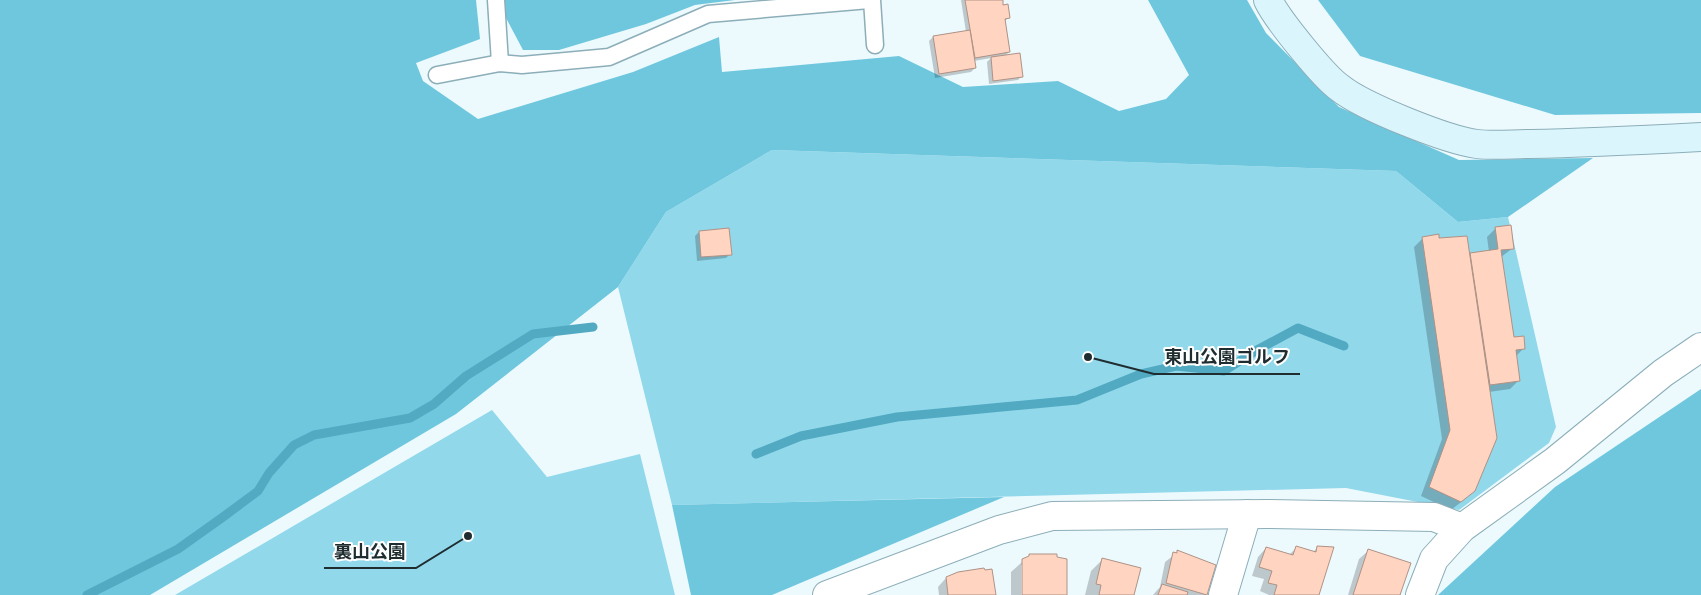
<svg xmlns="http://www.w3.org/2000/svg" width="1701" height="595" viewBox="0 0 1701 595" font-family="Roboto,'Noto Sans JP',sans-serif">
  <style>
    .green { fill: #91d8eb }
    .forest { fill: #6fc7de }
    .shadow { fill: #0003 }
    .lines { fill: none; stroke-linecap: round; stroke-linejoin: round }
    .stream { stroke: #51aac1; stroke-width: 9 }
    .building { fill: #ffd4c1; stroke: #af9285 }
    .lane-casing { stroke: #8caeb8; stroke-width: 19 }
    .street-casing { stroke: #8caeb8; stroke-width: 30 }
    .secondary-casing { stroke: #8caeb8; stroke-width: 30 }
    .lane { stroke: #fff; stroke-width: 16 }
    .street { stroke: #fff; stroke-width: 28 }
    .secondary { stroke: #dbf5fd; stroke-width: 28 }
    .leader { fill: none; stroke: #1f2d31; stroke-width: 2 }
    .callout-dot { fill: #1f2d31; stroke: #fff; stroke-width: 2 }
    .callout-label { font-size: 18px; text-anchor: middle; font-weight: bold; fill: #1f2d31; stroke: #fff; stroke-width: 4; stroke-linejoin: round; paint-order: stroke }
  </style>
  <rect width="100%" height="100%" fill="#ecfafe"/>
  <g class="green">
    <path d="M772 150 1396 171 1458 222 1508 217 1556 427 1549 443 1459 510 1346 488 672 505 618 287 666 212Z"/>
    <path d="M492 410 547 477 640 454 675 595H175Z"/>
  </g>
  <g class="forest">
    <path d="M0 0H476L480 39 416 63 423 81 478 119 633 72 719 37 722 72 899 56 963 87 1058 81 1119 111 1166 99 1189 75 1148 0H1247L1266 33 1339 107 1459 160 1593 158 1508 217 1458 222 1396 171 772 150 666 212 618 287 456 414 150 595H0Z"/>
    <path d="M504 0H735L695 5 646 24 559 50H523L505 16Z"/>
    <path d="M1318 0H1701V113L1555 115 1360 56Z"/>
    <path d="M1701 389V595H1438L1555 487Z"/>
    <path d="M1004 497 772 595H691L672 505Z"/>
  </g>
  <g class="shadow">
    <path d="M961 0H1001L1009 17 1005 21 1009 52 1005 56 1022 76 1018 80 989 84 987 62 991 58 974 61 975 68 971 72 935 78 929 41 933 37 966 32Z"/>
    <path d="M1496 228 1513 248 1501 257 1513 339 1524 348 1515 357 1519 380 1510 389 1489 392 1465 499 1451 510 1421 496 1442 439 1414 247 1423 238 1438 240 1468 255 1489 252 1487 237Z"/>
    <path d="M699 232 730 254 726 258 697 261 695 236Z"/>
    <path d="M1297 547 1313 552 1318 547V595H1269L1260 591 1264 579 1252 576 1258 557 1266 548 1289 555Z"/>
    <path d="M1368 551 1399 595H1348L1359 559Z"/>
    <path d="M1178 552 1214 566 1206 595H1153L1160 587 1165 562Z"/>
    <path d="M1030 555 1065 595H1023V565H1021V595H1011V572Z"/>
    <path d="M1103 559 1133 595H1085L1091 571Z"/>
    <path d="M946 578 994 595H939L938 587Z"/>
  </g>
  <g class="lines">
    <g class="stream">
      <path d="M756 454 801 436 897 417 1077 400 1141 374 1176 366 1224 371 1257 350 1298 328 1344 346"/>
      <path d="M87 595 178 549 223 517 258 491 269 473 294 445 314 435 410 418 434 404 466 376 533 334 593 327"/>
    </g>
  </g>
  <g class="building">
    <path d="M965 0H1003V5L1008 4 1010 18 1005 19 1010 52 975 58Z"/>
    <path d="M970 30 976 68 939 74 933 36Z"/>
    <path d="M1020 53 1023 77 993 81 991 57Z"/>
    <path d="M1511 225 1514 249 1501 250 1514 337 1524 336 1525 349 1516 350 1520 381 1490 385 1470 253 1498 249 1495 227Z"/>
    <path d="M729 228 732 255 701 257 699 231Z"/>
    <path d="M1439 234V238L1467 236 1497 438 1475 491 1461 502 1429 487 1450 430 1422 237Z"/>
    <path d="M1296 546 1316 552 1317 546 1334 547 1319 595H1274L1277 585 1268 583 1272 571 1259 567 1266 547 1293 555Z"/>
    <path d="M1368 549 1411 563 1400 595H1353Z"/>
    <path d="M1177 550 1216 565 1207 595 1166 583 1173 552 1177 553Z"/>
    <path d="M1029 554H1057V557L1067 559V595H1022V559L1029 556Z"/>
    <path d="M1102 558 1141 568 1134 595H1099L1101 585 1096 584Z"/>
    <path d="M984 568 985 570 992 569 996 595H948L946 577 958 572Z"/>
    <path d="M1162 584 1188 592 1187 595H1158Z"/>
  </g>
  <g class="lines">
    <defs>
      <g id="lane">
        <path d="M496 0 500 63"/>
        <path d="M872 0 875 45"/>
        <path d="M437 75 500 63 522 65 609 57 708 14 869 0"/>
      </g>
      <g id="street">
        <path d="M827 595 999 530 1052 516 1269 514 1434 517 1462 528"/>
        <path d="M1223 595 1247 514"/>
        <path d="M1420 595 1434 559 1462 528 1555 461 1663 373 1701 347"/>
      </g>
      <path id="secondary" d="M1268 0C1277 19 1323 76 1340 88 1364 107 1447 140 1477 144 1494 146 1513 144 1530 144 1587 143 1644 140 1701 137"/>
    </defs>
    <use href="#lane" class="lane-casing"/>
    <use href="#street" class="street-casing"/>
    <use href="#secondary" class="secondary-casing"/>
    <use href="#lane" class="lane"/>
    <use href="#street" class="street"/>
    <use href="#secondary" class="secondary"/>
  </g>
  <path class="leader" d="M1088 357L1154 374H1300M468 536L416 568H324"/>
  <g class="callout-dot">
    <circle cx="1088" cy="357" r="5"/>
    <circle cx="468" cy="536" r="5"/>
  </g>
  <g class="callout-label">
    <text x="1227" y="363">東山公園ゴルフ</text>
    <text x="370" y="558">裏山公園</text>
  </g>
</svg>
